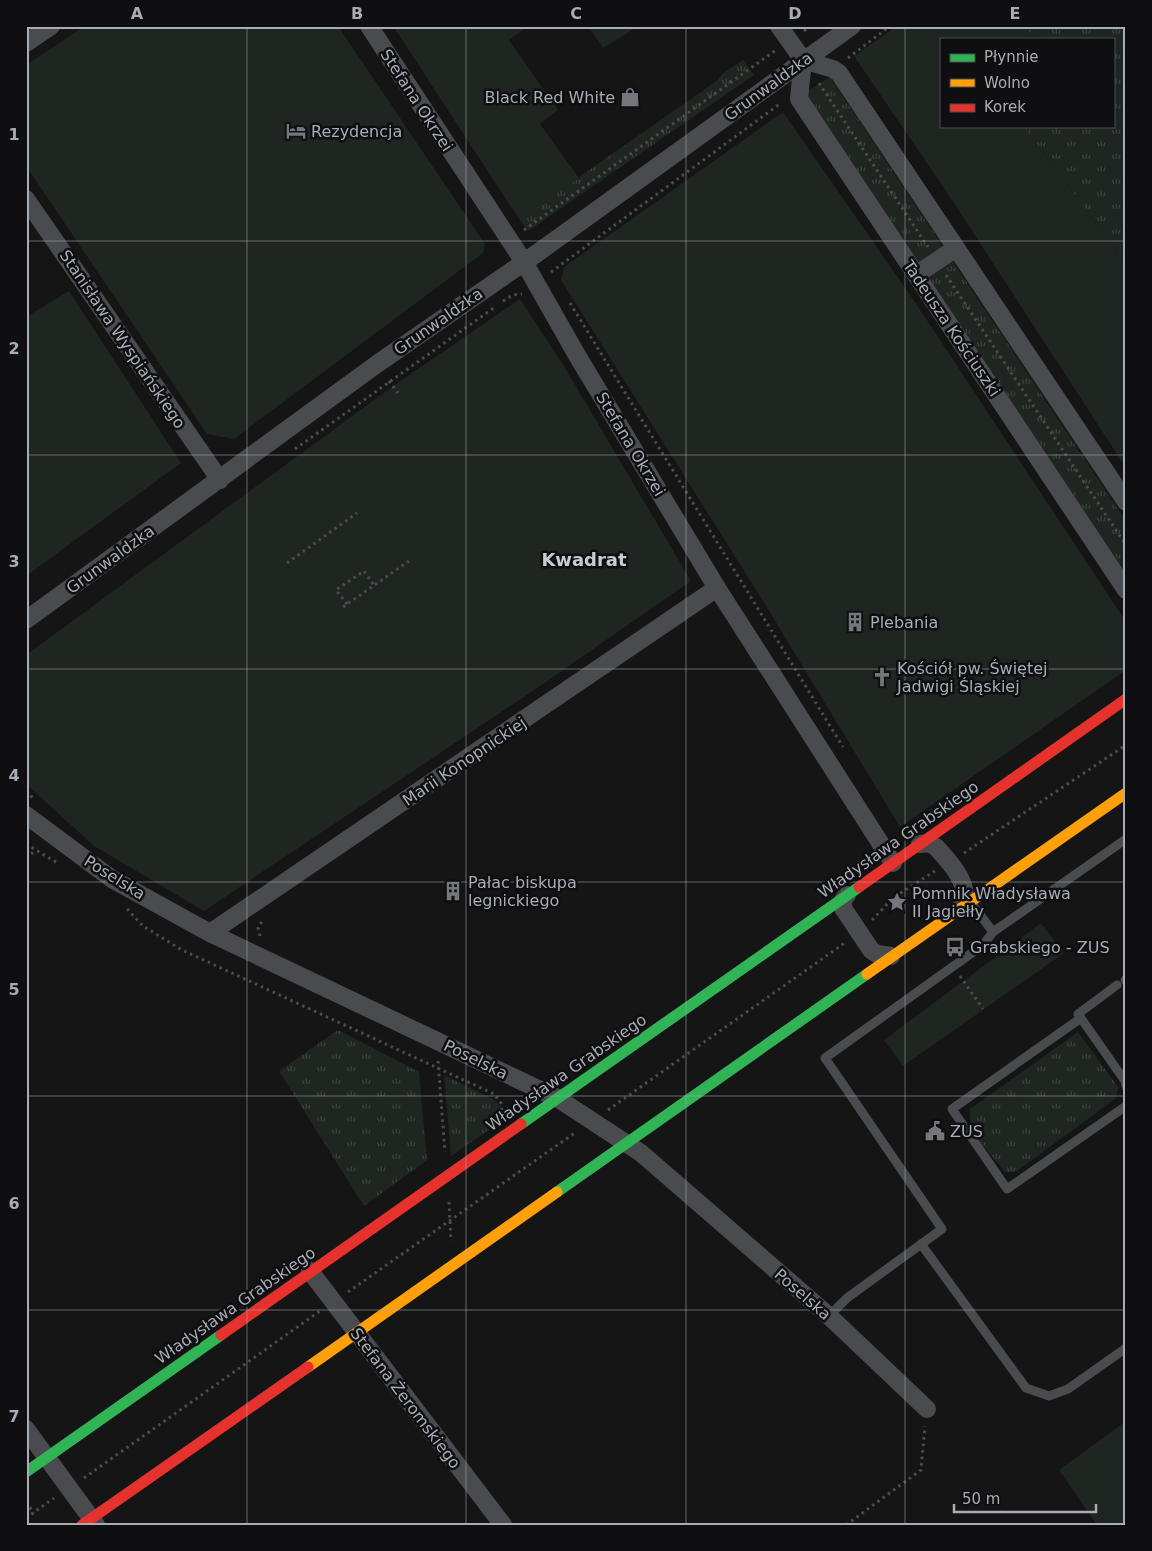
<svg xmlns="http://www.w3.org/2000/svg" width="1152" height="1551" viewBox="0 0 1152 1551" font-family="'DejaVu Sans',sans-serif">
  <style>
    .grass { fill: url(#grass-tufts) }
    .garden { fill: #1f2520 }
    .lines { fill: none; stroke-linecap: round; stroke-linejoin: round }
    .path { stroke: #4b4c4f; stroke-width: 3; stroke-dasharray: 2.5 4; stroke-linecap: butt }
    .lane { stroke: #4a4b4e; stroke-width: 9 }
    .street { stroke: #4a4b4e; stroke-width: 18 }
    .fast { stroke: #30b455; stroke-width: 11 }
    .slow { stroke: #ff9f0a; stroke-width: 11 }
    .jam { stroke: #e5322d; stroke-width: 11 }
    .grid { fill: none; stroke: #a8acb5; stroke-width: 1; stroke-opacity: 0.55 }
    .labels { text-anchor: middle; stroke-width: 5; stroke-linejoin: round; paint-order: stroke }
    .street-label { font-size: 16px; fill: #a8acb5; stroke: #0f0f11 }
    .poi-label { font-size: 16px; fill: #a8acb5; stroke: #0f0f11; text-anchor: start }
    .neighbourhood-label { font-size: 18px; font-weight: bold; fill: #c8cbd1; stroke: #0f0f11 }
    .neatline { fill: none; stroke: #a8acb5; stroke-width: 2 }
    .grid-label { font-size: 16px; text-anchor: middle; font-weight: bold; fill: #a8acb5 }
  </style>
  <defs>
    <pattern id="grass-tufts" width="24" height="20" patternUnits="userSpaceOnUse" patternTransform="scale(1.25)"><rect width="24" height="20" fill="#1f2520"/><path d="M3 7l-1-3M5 7V3M7 7l1-3M15 17l-1-3M17 17v-4M19 17l1-3" fill="none" stroke="#3d423e"/></pattern>
  </defs>
  <rect width="100%" height="100%" fill="#151515"/>
  <g class="grass">
    <path d="M1025 26H1126V264L1023 126H1113V39H1034Z"/>
    <path d="M743 60 754 75 528 231 519 219 718 80 722 74Z"/>
    <path d="M830 77 1126 521V573L803 94Z"/>
    <path d="M338 1030 419 1072 427 1160 364 1206 279 1071Z"/>
    <path d="M1078 1032 1118 1087 1116 1098 1016 1172H1005C993 1156 966 1131 970 1109Z"/>
    <path d="M444 1075 495 1100 501 1107 496 1125 451 1156Z"/>
  </g>
  <g class="garden">
    <path d="M85 26H338L485 244 483 253 234 439 207 434 26 166V65Z"/>
    <path d="M393 26H528L509 40 558 110 540 124 579 178 519 219Z"/>
    <path d="M588 26H639L603 48Z"/>
    <path d="M897 26H1025L1034 39H941V126H1023L1126 264V468L950 197 854 56Z"/>
    <path d="M783 112 917 305 1126 622V670L900 827 768 609 561 280 564 267Z"/>
    <path d="M69 291 181 463 26 576V317Z"/>
    <path d="M520 299 564 366 691 581 530 693 204 911 94 846 26 784V655L393 386Z"/>
    <path d="M1041 923 1064 953 903 1066 884 1040Z"/>
    <path d="M1126 1421V1525H1097L1059 1470Z"/>
  </g>
  <g class="lines">
    <g class="path">
      <path d="M804 31 811 26"/>
      <path d="M848 58 890 26"/>
      <path d="M819 83 928 247"/>
      <path d="M524 230 776 50"/>
      <path d="M551 272 781 103"/>
      <path d="M946 275 1126 545"/>
      <path d="M503 301 513 295 522 294"/>
      <path d="M570 303 843 747"/>
      <path d="M389 381 398 393"/>
      <path d="M295 449 495 307"/>
      <path d="M287 563 357 513"/>
      <path d="M347 604 336 590 364 571 374 585"/>
      <path d="M343 607 409 561"/>
      <path d="M26 791 33 798"/>
      <path d="M26 844 59 864"/>
      <path d="M964 853 1126 745"/>
      <path d="M26 858 36 850"/>
      <path d="M127 909 143 926 182 950 494 1094 501 1103 502 1112"/>
      <path d="M872 920 893 898 935 871"/>
      <path d="M260 936 258 928 262 921"/>
      <path d="M960 976 983 1009"/>
      <path d="M438 1061 445 1152"/>
      <path d="M608 1110 846 942"/>
      <path d="M449 1202 451 1241"/>
      <path d="M348 1292 576 1132"/>
      <path d="M84 1478 320 1311"/>
      <path d="M26 1502 34 1513"/>
      <path d="M26 1518 54 1498"/>
      <path d="M846 1525 921 1470 925 1426"/>
    </g>
    <g class="lane">
      <path d="M993 932 1126 839"/>
      <path d="M1125 980 1126 979"/>
      <path d="M1117 985 1078 1014 1125 1081 1126 1086"/>
      <path d="M1081 1018 952 1109 1007 1189 1126 1106"/>
      <path d="M921 1244 1026 1388 1049 1396 1068 1389 1126 1348"/>
      <path d="M829 1316 847 1298 942 1229 825 1058 983 945 993 932 972 904"/>
    </g>
    <g class="street">
      <path d="M369 26 524 262 578 357 717 588 893 863"/>
      <path d="M779 26 803 60 833 69 839 73 1126 502"/>
      <path d="M26 43 51 26"/>
      <path d="M803 60 799 99 1126 590"/>
      <path d="M26 199 220 480"/>
      <path d="M916 275 956 248"/>
      <path d="M26 620 377 364 536 254 852 26"/>
      <path d="M26 815 112 879 210 933 557 1098 641 1153 829 1316 927 1409"/>
      <path d="M920 844 929 843 936 847C949 861 975 888 960 908"/>
      <path d="M847 895 843 900V908L871 950 877 954 891 956"/>
      <path d="M210 933 717 588"/>
      <path d="M310 1271 503 1525"/>
      <path d="M26 1429 96 1525"/>
    </g>
    <g class="fast">
      <path d="M521 1124 859 887"/>
      <path d="M557 1192 867 974"/>
      <path d="M26 1472 221 1335"/>
    </g>
    <g class="slow">
      <path d="M867 974 1126 793"/>
      <path d="M308 1367 557 1192"/>
    </g>
    <g class="jam">
      <path d="M859 887 1126 699"/>
      <path d="M221 1335 521 1124"/>
      <path d="M82 1525 308 1367"/>
    </g>
  </g>
  <path class="grid" d="M247 26V1525M466 26V1525M686 26V1525M905 26V1525M26 241H1126M26 455H1126M26 669H1126M26 882H1126M26 1096H1126M26 1310H1126"/>
  <defs>
    <symbol id="shop-bare" viewBox="-9 -9 18 18"><path d="M-5-2.5h2.3a2.7 3.5 0 0 1 5.4 0H5L5.5 6h-11ZM-1.5-2.5h3a1.5 2.3 0 0 0-3 0Z" fill="#75777d" stroke="#0f0f11" stroke-width="2.5" paint-order="stroke"/></symbol>
    <symbol id="hotel-bare" viewBox="-9 -9 18 18"><path d="M-6-4.5h1.5V1H6V5H4.5V3h-9V5H-6ZM-4 0a1.8 1.8 0 1 1 3.6 0ZM.5 0V-2.5h3Q6-2.5 6 0Z" fill="#75777d" stroke="#0f0f11" stroke-width="2.5" paint-order="stroke"/></symbol>
    <symbol id="building-bare" viewBox="-9 -9 18 18"><path d="M-4-6H4V6H1V3H-1V6H-4ZM-2.5-4.3h1.7v1.8h-1.7ZM.8-4.3h1.7v1.8H.8ZM-2.5-1h1.7V.8h-1.7ZM.8-1h1.7V.8H.8Z" fill="#75777d" stroke="#0f0f11" stroke-width="2.5" paint-order="stroke"/></symbol>
    <symbol id="church-bare" viewBox="-9 -9 18 18"><path d="M-1.2-6h2.4v3.5h3.3v2.4h-3.3V6h-2.4V-.1h-3.3v-2.4h3.3Z" fill="#75777d" stroke="#0f0f11" stroke-width="2.5" paint-order="stroke"/></symbol>
    <symbol id="sight-bare" viewBox="-9 -9 18 18"><path d="M0-6L1.8-2.2L6-1.7L2.9 1.2L3.7 5.4L0 3.3L-3.7 5.4L-2.9 1.2L-6-1.7L-1.8-2.2Z" fill="#75777d" stroke="#0f0f11" stroke-width="2.5" paint-order="stroke"/></symbol>
    <symbol id="bus-bare" viewBox="-9 -9 18 18"><path d="M-5-6H5V4H4V6H2V4H-2V6H-4V4H-5ZM-3.5-4V0h7V-4ZM-3.5 1.2v1.5H-2V1.2ZM2 1.2v1.5H3.5V1.2Z" fill="#75777d" stroke="#0f0f11" stroke-width="2.5" paint-order="stroke"/></symbol>
    <symbol id="civic-bare" viewBox="-9 -9 18 18"><path d="M-.6-6.5H3V-4.5H.6V-3L4-1V1h2V6H-6V1h2V-1L-.6-3ZM-1.2 2.5V6h2.4V2.5Z" fill="#75777d" stroke="#0f0f11" stroke-width="2.5" paint-order="stroke"/></symbol>
  </defs>
  <g fill-rule="evenodd">
    <use href="#shop-bare" x="616" y="83" width="28" height="28"/>
    <use href="#hotel-bare" x="282" y="117" width="28" height="28"/>
    <use href="#building-bare" x="841" y="608" width="28" height="28"/>
    <use href="#church-bare" x="868" y="663" width="28" height="28"/>
    <use href="#building-bare" x="439" y="877" width="28" height="28"/>
    <use href="#sight-bare" x="883" y="888" width="28" height="28"/>
    <use href="#bus-bare" x="941" y="933" width="28" height="28"/>
    <use href="#civic-bare" x="921" y="1117" width="28" height="28"/>
  </g>
  <g class="labels">
    <g class="street-label">
      <text transform="translate(768 86) rotate(-36)" y="6">Grunwaldzka</text>
      <text transform="translate(417 100) rotate(57)" y="6">Stefana Okrzei</text>
      <text transform="translate(438 321) rotate(-35)" y="6">Grunwaldzka</text>
      <text transform="translate(952 328) rotate(56)" y="6">Tadeusza Kościuszki</text>
      <text transform="translate(123 339) rotate(56)" y="6">Stanisława Wyspiańskiego</text>
      <text transform="translate(631 444) rotate(59)" y="6">Stefana Okrzei</text>
      <text transform="translate(110 559) rotate(-36)" y="6">Grunwaldzka</text>
      <text transform="translate(464 761) rotate(-34)" y="6">Marii Konopnickiej</text>
      <text transform="translate(898 839) rotate(-35)" y="6">Władysława Grabskiego</text>
      <text transform="translate(115 877) rotate(32)" y="6">Poselska</text>
      <text transform="translate(476 1059) rotate(26)" y="6">Poselska</text>
      <text transform="translate(566 1072) rotate(-35)" y="6">Władysława Grabskiego</text>
      <text transform="translate(803 1294) rotate(41)" y="6">Poselska</text>
      <text transform="translate(235 1305) rotate(-35)" y="6">Władysława Grabskiego</text>
      <text transform="translate(406 1398) rotate(53)" y="6">Stefana Żeromskiego</text>
    </g>
    <g class="poi-label">
      <text x="615" y="103" text-anchor="end">Black Red White</text>
      <text x="311" y="137">Rezydencja</text>
      <text x="870" y="628">Plebania</text>
      <text x="897" y="674">Kościół pw. Świętej<tspan x="897" dy="18">Jadwigi Śląskiej</tspan></text>
      <text x="468" y="888">Pałac biskupa<tspan x="468" dy="18">legnickiego</tspan></text>
      <text x="912" y="899">Pomnik Władysława<tspan x="912" dy="18">II Jagiełły</tspan></text>
      <text x="970" y="953">Grabskiego - ZUS</text>
      <text x="950" y="1137">ZUS</text>
    </g>
    <g class="neighbourhood-label">
      <text x="584" y="566">Kwadrat</text>
    </g>
  </g>
  <rect width="1152" height="1551" fill="none" stroke="#0f0f11" stroke-width="55"/>
  <rect x="940" y="38" width="175" height="90" fill="#0f0f11" stroke="#4c4e53"/>
  <rect x="950" y="54" width="25" height="8" fill="#30b455" stroke="#4c4e53"/>
  <text x="984" y="62" font-size="15" fill="#a8acb5">Płynnie</text>
  <rect x="950" y="79" width="25" height="8" fill="#ff9f0a" stroke="#4c4e53"/>
  <text x="984" y="88" font-size="15" fill="#a8acb5">Wolno</text>
  <rect x="950" y="104" width="25" height="8" fill="#e5322d" stroke="#4c4e53"/>
  <text x="984" y="112" font-size="15" fill="#a8acb5">Korek</text>
  <path d="M954 1504v8h142v-8" fill="none" stroke="#a8acb5" stroke-width="2.5"/>
  <text x="962" y="1504" font-size="15" fill="#a8acb5" stroke="#0f0f11" stroke-width="4" paint-order="stroke">50 m</text>
  <rect x="28" y="28" width="1096" height="1496" class="neatline"/>
  <g class="grid-label">
    <text x="137" y="19">A</text>
    <text x="357" y="19">B</text>
    <text x="576" y="19">C</text>
    <text x="795" y="19">D</text>
    <text x="1015" y="19">E</text>
    <text x="14" y="140">1</text>
    <text x="14" y="354">2</text>
    <text x="14" y="567">3</text>
    <text x="14" y="781">4</text>
    <text x="14" y="995">5</text>
    <text x="14" y="1209">6</text>
    <text x="14" y="1422">7</text>
  </g>
</svg>
